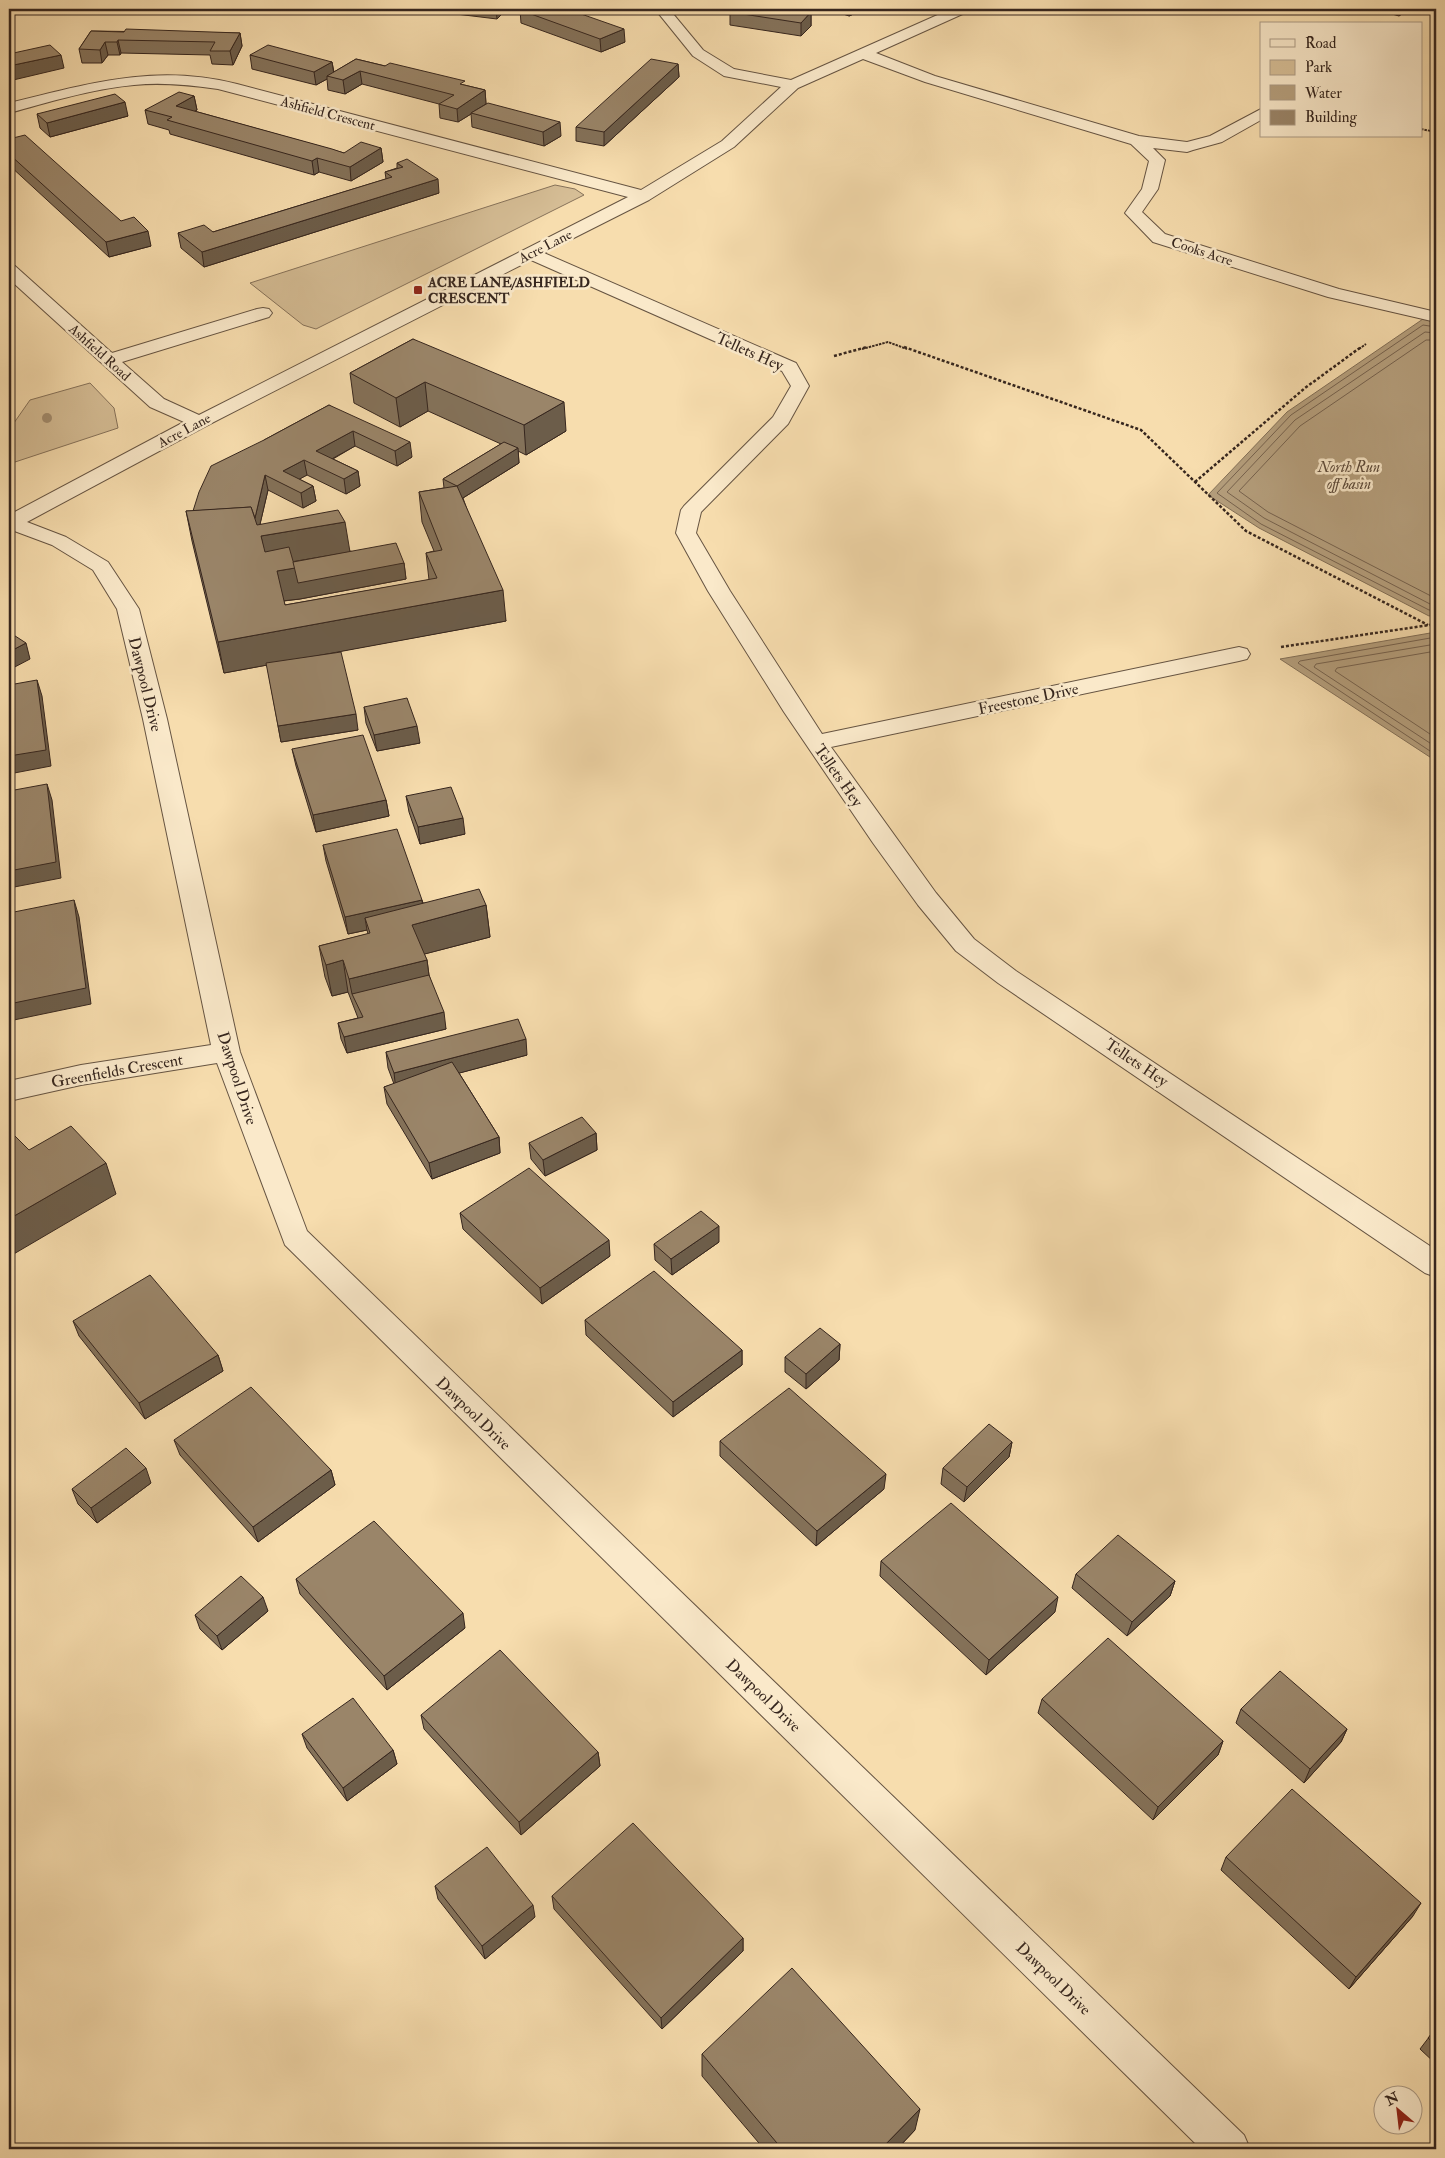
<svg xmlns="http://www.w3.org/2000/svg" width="1445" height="2158" viewBox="0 0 1445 2158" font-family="'IM FELL Double Pica',serif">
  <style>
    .green { fill: #d6be96; stroke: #86725a }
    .water { fill: #b59f7d; stroke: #826f57 }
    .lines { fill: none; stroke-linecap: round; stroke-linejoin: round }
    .shore { stroke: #76624e; stroke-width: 1 }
    .minor-casing { stroke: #665442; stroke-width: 2 }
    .path-far1 { stroke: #36261e; stroke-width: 2; stroke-dasharray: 2.5 1; stroke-linecap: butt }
    .path { stroke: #36261e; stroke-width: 2.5; stroke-dasharray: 3 2; stroke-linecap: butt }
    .minor { fill: #fae9ca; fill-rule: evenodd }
    .tree { fill: #a38d6f }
    .wall { fill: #84725a; stroke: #36261e }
    .shaded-wall { fill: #6c5d4a; stroke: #36261e }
    .building { fill: #9a8569; stroke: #36261e }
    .poi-dot { fill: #8f2418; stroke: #fae9ca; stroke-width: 2 }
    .labels { text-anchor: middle; stroke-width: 5; stroke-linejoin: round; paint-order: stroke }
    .far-street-label { font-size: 14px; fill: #36261e; stroke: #fae9ca }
    .far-poi-label { font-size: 14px; font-weight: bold; fill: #36261e; stroke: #fae9ca; text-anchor: start }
    .far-water-label { font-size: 15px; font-style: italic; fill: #5c4a3a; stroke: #fae9ca }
    .street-label { font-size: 16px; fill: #36261e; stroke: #fae9ca }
  </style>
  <rect width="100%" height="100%" fill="#f7ddae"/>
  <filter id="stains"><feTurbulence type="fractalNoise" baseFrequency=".004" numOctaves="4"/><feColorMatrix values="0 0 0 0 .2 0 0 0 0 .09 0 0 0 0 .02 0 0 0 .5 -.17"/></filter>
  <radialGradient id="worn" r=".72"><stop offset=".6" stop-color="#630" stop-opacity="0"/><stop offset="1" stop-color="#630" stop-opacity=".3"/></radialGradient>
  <g class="green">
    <path d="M555 185 575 189 584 195 316 329 303 325 250 283Z"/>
    <path d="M90 383 114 408 118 428 9 464V430L30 400Z"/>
  </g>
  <g class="water">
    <path d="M1423 319 1436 322V615L1429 616 1259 528 1208 495 1287 412Z"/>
    <path d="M1436 632V761L1280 659Z"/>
  </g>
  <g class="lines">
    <g class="shore">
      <path d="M1436 327 1423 325 1291 415 1217 493 1261 524 1429 610H1436"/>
      <path d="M1436 333 1425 332 1295 420 1227 492 1264 518 1430 604H1436"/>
      <path d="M1436 340H1426L1300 426 1239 491 1268 512 1431 596H1436"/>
      <path d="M1436 637 1300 661 1298 663 1436 755"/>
      <path d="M1436 644 1316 664 1314 667 1436 747"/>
      <path d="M1436 651 1337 668 1335 671 1436 738"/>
    </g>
    <defs>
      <path id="minor" d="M655 9H669L703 50 734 69 791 80 951 9H969L967 12 876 53 935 76 1139 136 1187 142 1210 136 1261 109V120L1222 142 1193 150 1187 152 1153 148 1165 160 1158 189 1142 212 1165 234 1339 289 1436 312V322L1328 297 1153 242 1125 213 1142 189 1149 161 1131 144 925 82 863 59 798 88 734 147 649 200 544 253 796 363 809 386 788 424 701 512 696 533 730 591 822 734 1239 647 1247 649 1250 654 1247 659 1239 661 831 747 936 893 974 939 1016 971 1436 1250V1277L1425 1273 998 983 956 951 918 905 873 843 784 712 708 591 676 533 681 510 684 506 773 417 791 386 782 371 531 260 206 426 27 522 66 537 108 562 139 609 167 719 240 1052 307 1231 1244 2135 1250 2149H1201L285 1245 217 1063 81 1085 9 1101V1081L81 1065 211 1045 143 719 117 609 93 570 52 545 9 529V515L184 422 150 407 9 279V265L15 266 112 353 257 309 263 308 269 309 272 313 269 317 122 362 164 399 199 415 628 197 218 89C190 85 162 82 134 85 91 89 50 102 9 113V103C88 84 155 63 237 84L641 190 722 141 781 87 724 76 693 56Z"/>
    </defs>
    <use href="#minor" class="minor-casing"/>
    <g class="path-far1">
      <path d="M1421 129 1436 132"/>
      <path d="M862 349 888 342 907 349"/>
      <path d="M1359 349 1366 344"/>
    </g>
    <g class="path">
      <path d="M904 347 1141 430 1246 531 1428 625"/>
      <path d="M834 356 867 347"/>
      <path d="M1195 482 1305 388 1361 347"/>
      <path d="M1281 647 1436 624"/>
    </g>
    <use href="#minor" class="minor"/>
  </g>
  <circle class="tree" cx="47" cy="418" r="5"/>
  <g class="wall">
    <path d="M415 9H507L497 19Z"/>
    <path d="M828 9H865L849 16Z"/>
    <path d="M1386 9H1408L1399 16 1385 12Z"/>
    <path d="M1417 9H1434L1428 14 1416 12Z"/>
    <path d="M520 10 625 42 601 52 521 23Z"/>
    <path d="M730 12H811V26L801 36 730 25Z"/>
    <path d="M91 31 240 33 242 46 233 65 212 64 210 55 121 53 120 55H108L102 63H82L79 49Z"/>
    <path d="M250 55 332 62 334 72 356 59 485 90 486 104 561 136 544 146 472 127 471 114 458 122 440 118 439 104 362 84 345 94 328 90 327 79 316 85 252 69Z"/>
    <path d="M678 64 679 77 604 146 576 141V127Z"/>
    <path d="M194 96 197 110 194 111 344 153 381 148 383 162 351 181 319 172 314 175 170 134 169 130 148 124 145 110Z"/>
    <path d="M37 114 128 116 50 137 40 128Z"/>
    <path d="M9 139 121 221 151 246 109 257 9 165Z"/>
    <path d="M397 163 439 193 204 267 181 248 178 233 213 232 386 179 385 172 397 168Z"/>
    <path d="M413 339 566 431 526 455 518 451 519 463 463 498 506 621 313 656 358 730 281 742 267 665 224 673 192 541 186 511H193L264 440 329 405 412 457 397 466 355 446 333 459 358 471 360 486 346 494 307 475 299 479 313 486 316 501 303 508 268 490 260 524 350 551 404 563 406 579 300 599 284 601 285 605 429 580 426 553 434 551 422 522 419 492 444 488 443 479 501 444 428 411 400 427 354 403 350 373Z"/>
    <path d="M364 707 420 743 377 751 366 723Z"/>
    <path d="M292 749 386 800 389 816 316 832 296 766Z"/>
    <path d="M406 796 465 834 420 844 409 812Z"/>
    <path d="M323 845 422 900 423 903 486 905 490 937 424 954 427 960 429 975 446 1029 347 1053 341 1039 338 1023 358 1018 348 992 332 996 325 977 319 946 368 934 367 930 348 934 326 861Z"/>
    <path d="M386 1052 527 1055 459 1073 499 1137 500 1153 432 1179 387 1104 384 1087 394 1084 388 1068Z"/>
    <path d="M596 1133 597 1150 545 1176 531 1159 529 1143Z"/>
    <path d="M460 1213 610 1256 542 1304 463 1229Z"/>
    <path d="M719 1242 672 1275 655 1260 654 1244Z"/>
    <path d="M585 1320 742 1350V1365L673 1417 586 1335Z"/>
    <path d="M73 1321 218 1355 223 1371 145 1419 79 1336Z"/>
    <path d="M840 1344 839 1360 806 1389 785 1372V1357Z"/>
    <path d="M174 1440 331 1470 335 1485 258 1542 180 1455Z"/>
    <path d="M720 1441 884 1489 816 1546 720 1456Z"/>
    <path d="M1012 1442 1009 1457 964 1502 941 1484 943 1468Z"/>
    <path d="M151 1483 97 1523 78 1504 72 1489Z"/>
    <path d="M881 1561 1055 1612 986 1675 880 1576Z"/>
    <path d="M1076 1574 1175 1581 1170 1596 1127 1636 1072 1588Z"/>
    <path d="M296 1579 465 1628 387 1690 300 1594Z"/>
    <path d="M268 1611 222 1650 200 1629 195 1615Z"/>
    <path d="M1042 1699 1223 1741 1218 1755 1153 1820 1038 1713Z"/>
    <path d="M1241 1709 1347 1729 1341 1742 1304 1783 1236 1723Z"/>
    <path d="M421 1715 598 1752 600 1766 521 1835 424 1729Z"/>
    <path d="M302 1734 393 1750 397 1764 347 1801 307 1748Z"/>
    <path d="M1226 1857 1413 1916 1349 1989 1221 1870Z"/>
    <path d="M435 1886 535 1917 485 1959 438 1899Z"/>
    <path d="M552 1896 743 1938V1951L662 2029 554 1909Z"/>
    <path d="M1436 2028V2064L1420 2049Z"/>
    <path d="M702 2054 915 2130 897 2149H764L702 2076Z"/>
  </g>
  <g class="shaded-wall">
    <path d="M496 9H507L497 19Z"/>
    <path d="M849 9H865L849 16Z"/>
    <path d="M1401 9H1408L1399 16Z"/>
    <path d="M1429 9H1434L1428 14Z"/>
    <path d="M811 12V26L801 36V23Z"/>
    <path d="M624 29 625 42 601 52 600 39Z"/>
    <path d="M240 33 242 46 233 65 230 51Z"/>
    <path d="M118 40 121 53 120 55 117 42Z"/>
    <path d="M105 42 108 55 102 63 100 50Z"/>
    <path d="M61 55 64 68 9 81V66Z"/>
    <path d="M332 62 334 75 327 76V79L316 85 314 72Z"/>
    <path d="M678 64 679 77 604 146V132Z"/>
    <path d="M360 71 362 84 345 94 343 80Z"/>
    <path d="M485 90 486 104 471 113V114L458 122 457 109Z"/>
    <path d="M194 96 197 110 179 120 176 106Z"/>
    <path d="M125 102 128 116 50 137 47 123Z"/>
    <path d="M560 122 561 136 544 146 543 132Z"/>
    <path d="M381 148 383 162 351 181 350 167Z"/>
    <path d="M317 158 319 172 314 175 312 161Z"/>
    <path d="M438 179 439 193 204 267 202 252Z"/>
    <path d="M148 231 151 246 109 257 106 242Z"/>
    <path d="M425 382 428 411 400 427 396 398Z"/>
    <path d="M564 402 566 431 526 455 524 425Z"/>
    <path d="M353 431 355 446 319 466 316 451Z"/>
    <path d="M410 442 412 457 397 466 395 451Z"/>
    <path d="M518 448 519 463 458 501 457 486Z"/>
    <path d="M304 460 307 475 287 486 283 471Z"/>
    <path d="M358 471 360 486 346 494 344 479Z"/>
    <path d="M265 475 268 490 257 537 254 522Z"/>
    <path d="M313 486 316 501 303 508 301 493Z"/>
    <path d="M345 522 350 552 267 566 261 536Z"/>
    <path d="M404 563 406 579 300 599 282 601 277 571 295 568Z"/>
    <path d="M503 590 506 621 224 673 218 642Z"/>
    <path d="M26 643 30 659 9 670V652Z"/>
    <path d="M37 680 42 696 51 766 9 774V756Z"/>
    <path d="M356 714 358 730 281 742 278 726Z"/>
    <path d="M417 726 420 743 377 751 374 735Z"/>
    <path d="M47 784 52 800 61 878 9 888V871Z"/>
    <path d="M386 800 389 816 316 832 313 815Z"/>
    <path d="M463 818 465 834 420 844 418 827Z"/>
    <path d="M74 900 79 917 91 1004 9 1021V1004Z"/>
    <path d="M422 900 424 917 365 918 367 930 348 934 345 917Z"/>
    <path d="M486 905 490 937 417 956 412 925Z"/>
    <path d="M343 960 348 992 332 996 326 965Z"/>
    <path d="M427 960 431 991 352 994 349 979Z"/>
    <path d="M444 1012 446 1029 347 1053 344 1037Z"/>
    <path d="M526 1039 527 1055 396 1090 394 1073Z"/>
    <path d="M596 1133 597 1150 545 1176 543 1160Z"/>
    <path d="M499 1137 500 1153 432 1179 429 1163Z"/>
    <path d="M106 1163 116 1194 12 1255 9 1248V1219Z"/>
    <path d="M719 1226V1242L672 1275 671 1259Z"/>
    <path d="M609 1240 610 1256 542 1304 540 1288Z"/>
    <path d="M840 1344 839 1360 806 1389V1374Z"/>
    <path d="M742 1350V1365L673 1417V1402Z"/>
    <path d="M218 1355 223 1371 145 1419 139 1403Z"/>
    <path d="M1012 1442 1009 1457 964 1502 967 1487Z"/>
    <path d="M146 1468 151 1483 97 1523 91 1508Z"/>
    <path d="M331 1470 335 1485 258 1542 253 1527Z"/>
    <path d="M886 1474 884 1489 816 1546 817 1531Z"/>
    <path d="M1175 1581 1170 1596 1127 1636 1132 1622Z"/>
    <path d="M263 1597 268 1611 222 1650 217 1636Z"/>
    <path d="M1058 1597 1055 1612 986 1675 989 1660Z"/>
    <path d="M463 1613 465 1628 387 1690 384 1676Z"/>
    <path d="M1347 1729 1341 1742 1304 1783 1310 1769Z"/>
    <path d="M1223 1741 1218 1755 1153 1820 1158 1807Z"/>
    <path d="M393 1750 397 1764 347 1801 343 1788Z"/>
    <path d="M598 1752 600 1766 521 1835 519 1822Z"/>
    <path d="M1421 1903 1413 1916 1349 1989 1356 1977Z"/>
    <path d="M533 1905 535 1917 485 1959 482 1946Z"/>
    <path d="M743 1938V1951L662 2029 661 2018Z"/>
    <path d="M920 2109 915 2130 897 2149H881Z"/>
  </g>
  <g class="building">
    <path d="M524 9H567L624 29 600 39 520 10Z"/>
    <path d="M733 9H787L811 12 801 23 730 12Z"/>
    <path d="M126 29 240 33 230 51H210L215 42 118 40 117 42H105L100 50 79 49 91 31 124 32Z"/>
    <path d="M50 45 61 55 9 66V54Z"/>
    <path d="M268 45 332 62 314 72 250 55Z"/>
    <path d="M356 59 385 66 390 63 465 81 460 84 485 90 457 109 439 104 454 95 360 71 343 80 327 76Z"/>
    <path d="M651 59 678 64 604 132 576 127Z"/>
    <path d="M179 92 194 96 176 106 332 149 344 153 361 142 381 148 350 167 317 158 312 161 167 120 172 117 145 110Z"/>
    <path d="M115 94 125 102 47 123 37 114Z"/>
    <path d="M488 103 560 122 543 132 471 113Z"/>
    <path d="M25 135 121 221 134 217 148 231 106 242 9 154V139Z"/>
    <path d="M407 159 438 179 202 252 178 233 204 225 213 232 392 177 385 172 403 167 397 163Z"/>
    <path d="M413 339 564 402 524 425 425 382 396 398 350 373Z"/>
    <path d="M329 405 410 442 395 451 353 431 316 451 358 471 344 479 304 460 283 471 313 486 301 493 265 475 255 518 251 507 193 511 199 492 211 466 264 440Z"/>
    <path d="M504 442 518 448 457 486 443 479Z"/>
    <path d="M457 486 503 590 218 642 186 511 251 507 257 525 338 510 345 522 261 536 265 552 289 547 295 568 277 571 285 605 437 578 426 553 442 550 419 492Z"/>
    <path d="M396 543 404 563 298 583 293 562Z"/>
    <path d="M9 632 26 643 9 652Z"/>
    <path d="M341 652 356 714 278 726 266 663Z"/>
    <path d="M37 680 46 750 9 756V685Z"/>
    <path d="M407 698 417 726 374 735 364 707Z"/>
    <path d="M363 735 386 800 313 815 292 749Z"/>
    <path d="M47 784 56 862 9 871V791Z"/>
    <path d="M451 787 463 818 418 827 406 796Z"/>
    <path d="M397 829 422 900 345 917 323 845Z"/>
    <path d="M479 889 486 905 412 925 427 960 349 979 343 960 326 965 319 946 370 933 365 918Z"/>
    <path d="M74 900 86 988 9 1004V913Z"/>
    <path d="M429 975 444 1012 344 1037 338 1023 363 1017 352 994Z"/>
    <path d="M518 1019 526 1039 394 1073 386 1052Z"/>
    <path d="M452 1062 499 1137 429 1163 384 1087Z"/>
    <path d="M582 1117 596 1133 543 1160 529 1143Z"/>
    <path d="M71 1126 106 1163 9 1219V1136L13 1134 29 1150Z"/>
    <path d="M529 1168 609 1240 540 1288 460 1213Z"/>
    <path d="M701 1211 719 1226 671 1259 654 1244Z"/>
    <path d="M654 1271 742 1350 673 1402 585 1320Z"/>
    <path d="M150 1275 218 1355 139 1403 73 1321Z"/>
    <path d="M820 1328 840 1344 806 1374 785 1357Z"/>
    <path d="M251 1387 331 1470 253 1527 174 1440Z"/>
    <path d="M789 1388 886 1474 817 1531 720 1441Z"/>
    <path d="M989 1424 1012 1442 967 1487 943 1468Z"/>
    <path d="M126 1448 146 1468 91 1508 72 1489Z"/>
    <path d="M951 1503 1058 1597 989 1660 881 1561Z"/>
    <path d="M374 1521 463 1613 384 1676 296 1579Z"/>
    <path d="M1118 1535 1175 1581 1132 1622 1076 1574Z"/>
    <path d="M241 1576 263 1597 217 1636 195 1615Z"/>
    <path d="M1108 1638 1223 1741 1158 1807 1042 1699Z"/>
    <path d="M500 1650 598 1752 519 1822 421 1715Z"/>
    <path d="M1280 1671 1347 1729 1310 1769 1241 1709Z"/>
    <path d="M353 1698 393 1750 343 1788 302 1734Z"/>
    <path d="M1292 1789 1421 1903 1356 1977 1226 1857Z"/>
    <path d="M633 1823 743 1938 661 2018 552 1896Z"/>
    <path d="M487 1847 533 1905 482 1946 435 1886Z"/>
    <path d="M792 1968 920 2109 881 2149H782L702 2054Z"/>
    <path d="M1436 2028V2045L1428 2038Z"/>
  </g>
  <rect class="poi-dot" x="413" y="285" width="10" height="10" rx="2.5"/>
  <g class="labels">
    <g class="far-street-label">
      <text transform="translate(328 113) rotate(15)" y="5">Ashfield Crescent</text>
      <text transform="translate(545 246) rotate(-27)" y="5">Acre Lane</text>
      <text transform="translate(1202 251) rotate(18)" y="5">Cooks Acre</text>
      <text transform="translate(100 352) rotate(42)" y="5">Ashfield Road</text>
      <text transform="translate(184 430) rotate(-28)" y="5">Acre Lane</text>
    </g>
    <g class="far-poi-label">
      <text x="428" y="287">ACRE LANE/ASHFIELD<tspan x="428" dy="16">CRESCENT</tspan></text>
    </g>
    <g class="far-water-label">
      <text x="1349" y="472">North Run<tspan x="1349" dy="17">off basin</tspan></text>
    </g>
    <g class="street-label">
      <text transform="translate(750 351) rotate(24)" y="6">Tellets Hey</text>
      <text transform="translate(146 684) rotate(76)" y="6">Dawpool Drive</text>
      <text transform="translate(1028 698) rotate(-12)" y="6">Freestone Drive</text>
      <text transform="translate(839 775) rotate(55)" y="6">Tellets Hey</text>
      <text transform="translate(1137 1062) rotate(34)" y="6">Tellets Hey</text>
      <text transform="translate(117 1070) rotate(-10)" y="6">Greenfields Crescent</text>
      <text transform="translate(238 1078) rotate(72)" y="6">Dawpool Drive</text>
      <text transform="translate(474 1413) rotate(44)" y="6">Dawpool Drive</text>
      <text transform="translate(764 1695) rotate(44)" y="6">Dawpool Drive</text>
      <text transform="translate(1054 1978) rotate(44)" y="6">Dawpool Drive</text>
    </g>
  </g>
  <rect width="1445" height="2158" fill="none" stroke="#f7ddae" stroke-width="30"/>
  <rect x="10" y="10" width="1425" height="2138" fill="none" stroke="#36261e" stroke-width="2.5"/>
  <rect x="15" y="15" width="1415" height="2128" fill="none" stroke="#36261e"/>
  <rect x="1260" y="22" width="162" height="115" fill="#fae9ca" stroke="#ac9b85"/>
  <rect x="1270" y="39" width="25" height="8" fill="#fae9ca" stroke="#ac9b85"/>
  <text x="1305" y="48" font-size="15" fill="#36261e">Road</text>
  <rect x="1270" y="60" width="25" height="15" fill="#d6be96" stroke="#ac9b85"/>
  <text x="1305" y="72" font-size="15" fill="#36261e">Park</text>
  <rect x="1270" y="85" width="25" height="15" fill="#b59f7d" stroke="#ac9b85"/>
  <text x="1305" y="98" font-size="15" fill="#36261e">Water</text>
  <rect x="1270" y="110" width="25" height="15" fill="#9a8569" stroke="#ac9b85"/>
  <text x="1305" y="122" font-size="15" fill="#36261e">Building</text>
  <g transform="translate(1398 2110) rotate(332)"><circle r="24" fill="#fae9ca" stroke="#ac9b85"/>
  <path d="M0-4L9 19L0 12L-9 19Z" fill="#8f2418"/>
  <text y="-8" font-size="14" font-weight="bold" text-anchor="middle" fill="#36261e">N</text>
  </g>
  <rect width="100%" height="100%" filter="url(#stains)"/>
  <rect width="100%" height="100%" fill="url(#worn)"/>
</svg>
